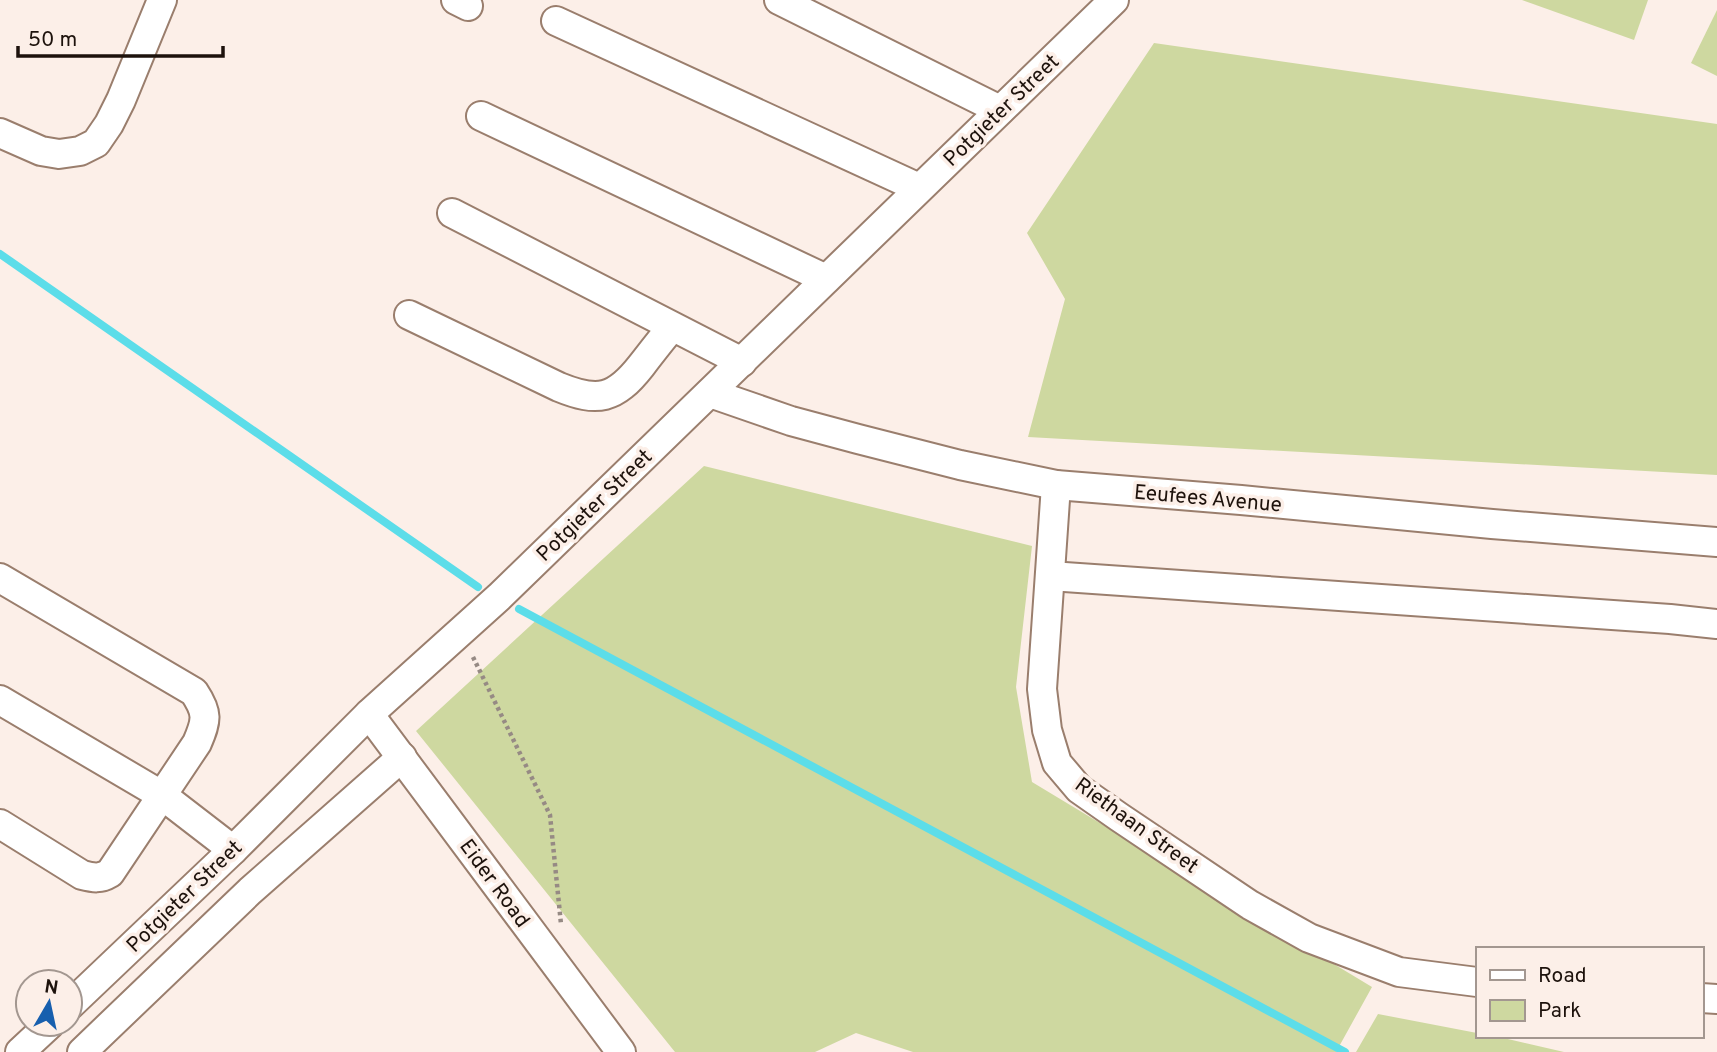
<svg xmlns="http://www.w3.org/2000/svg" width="1717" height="1052" viewBox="0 0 1717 1052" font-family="Overpass,sans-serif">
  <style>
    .green { fill: #ced8a0 }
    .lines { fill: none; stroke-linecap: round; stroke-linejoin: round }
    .stream { stroke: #5cdde9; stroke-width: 8 }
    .minor-casing { stroke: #9a7e6d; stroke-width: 32 }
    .path { stroke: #968a84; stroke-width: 4.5; stroke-dasharray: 3.5 3.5; stroke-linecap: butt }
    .minor { stroke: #fff; stroke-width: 28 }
    .labels { text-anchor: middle; stroke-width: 7; stroke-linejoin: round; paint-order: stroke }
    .street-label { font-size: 21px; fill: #1d120c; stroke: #fcefe8 }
  </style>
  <rect width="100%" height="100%" fill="#fcefe8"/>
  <g class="green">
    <path d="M1522 0H1648L1634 40Z"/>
    <path d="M1717 10V76L1691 63Z"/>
    <path d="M1154 43 1717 124V475L1028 437 1065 299 1027 233Z"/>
    <path d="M704 466 1032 546 1016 687 1032 782 1372 987 1336 1052H913L856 1033 815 1052H675L416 731Z"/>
    <path d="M1378 1014 1477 1033V1036H1495L1564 1052H1356Z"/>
  </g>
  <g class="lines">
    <g class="stream">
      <path d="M0 254 478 587"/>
      <path d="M519 609 1345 1052"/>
    </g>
    <defs>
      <g id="minor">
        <path d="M456 0 468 6"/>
        <path d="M779 0 1000 110"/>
        <path d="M556 21 919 188"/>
        <path d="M481 116 826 279"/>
        <path d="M0 133 41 151 59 154 80 151 96 143 109 124 121 100 162 0"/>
        <path d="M452 213 742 362"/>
        <path d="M409 315 559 387C598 403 615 399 641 366 651 353 661 340 672 327"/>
        <path d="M710 393 791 421 858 439 960 465 1056 485 1241 500 1492 524 1717 542"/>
        <path d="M1056 485 1042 689 1047 730 1057 763 1079 789 1119 817 1250 905 1309 938 1399 972 1477 982"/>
        <path d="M1050 576 1670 619 1717 624"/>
        <path d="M0 578 194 692C208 713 207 720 197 743L110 873C100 879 94 878 82 875L0 824"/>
        <path d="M0 700 163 796 233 850"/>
        <path d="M369 714 621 1052"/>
        <path d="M1701 998 1717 999"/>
        <path d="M70 1005 233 850 369 714 499 597 1114 0"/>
        <path d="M20 1052 50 1024"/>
        <path d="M82 1052 250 891 402 757"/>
      </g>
    </defs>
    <use href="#minor" class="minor-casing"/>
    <path class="path" d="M473 657 550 815 561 924"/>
    <use href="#minor" class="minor"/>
  </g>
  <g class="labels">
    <g class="street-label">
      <text transform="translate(1001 110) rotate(-44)" y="7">Potgieter Street</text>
      <text transform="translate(1208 498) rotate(5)" y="7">Eeufees Avenue</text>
      <text transform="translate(594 505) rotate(-44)" y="7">Potgieter Street</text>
      <text transform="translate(1137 825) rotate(36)" y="7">Riethaan Street</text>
      <text transform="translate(495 883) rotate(54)" y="7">Eider Road</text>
      <text transform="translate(184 896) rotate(-44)" y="7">Potgieter Street</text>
    </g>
  </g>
  <rect x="1476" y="947" width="228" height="91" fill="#fcefe8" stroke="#a39790" stroke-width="2"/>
  <rect x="1490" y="970" width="35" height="10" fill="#ffffff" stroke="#a39790" stroke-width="2"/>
  <text x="1538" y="982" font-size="21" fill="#1d120c">Road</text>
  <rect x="1490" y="1000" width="35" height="21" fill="#ced8a0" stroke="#a39790" stroke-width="2"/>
  <text x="1538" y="1017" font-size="21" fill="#1d120c">Park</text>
  <g transform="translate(49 1003) rotate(9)"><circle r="33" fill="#fcefe8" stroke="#a39790" stroke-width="2"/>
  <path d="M0-5L12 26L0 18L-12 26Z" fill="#175fae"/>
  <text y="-10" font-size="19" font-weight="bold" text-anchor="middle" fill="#1d120c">N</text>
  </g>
  <path d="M18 46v10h205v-10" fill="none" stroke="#1d120c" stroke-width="3.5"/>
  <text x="28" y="46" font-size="21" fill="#1d120c" stroke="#fcefe8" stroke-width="5" paint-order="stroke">50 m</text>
</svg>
